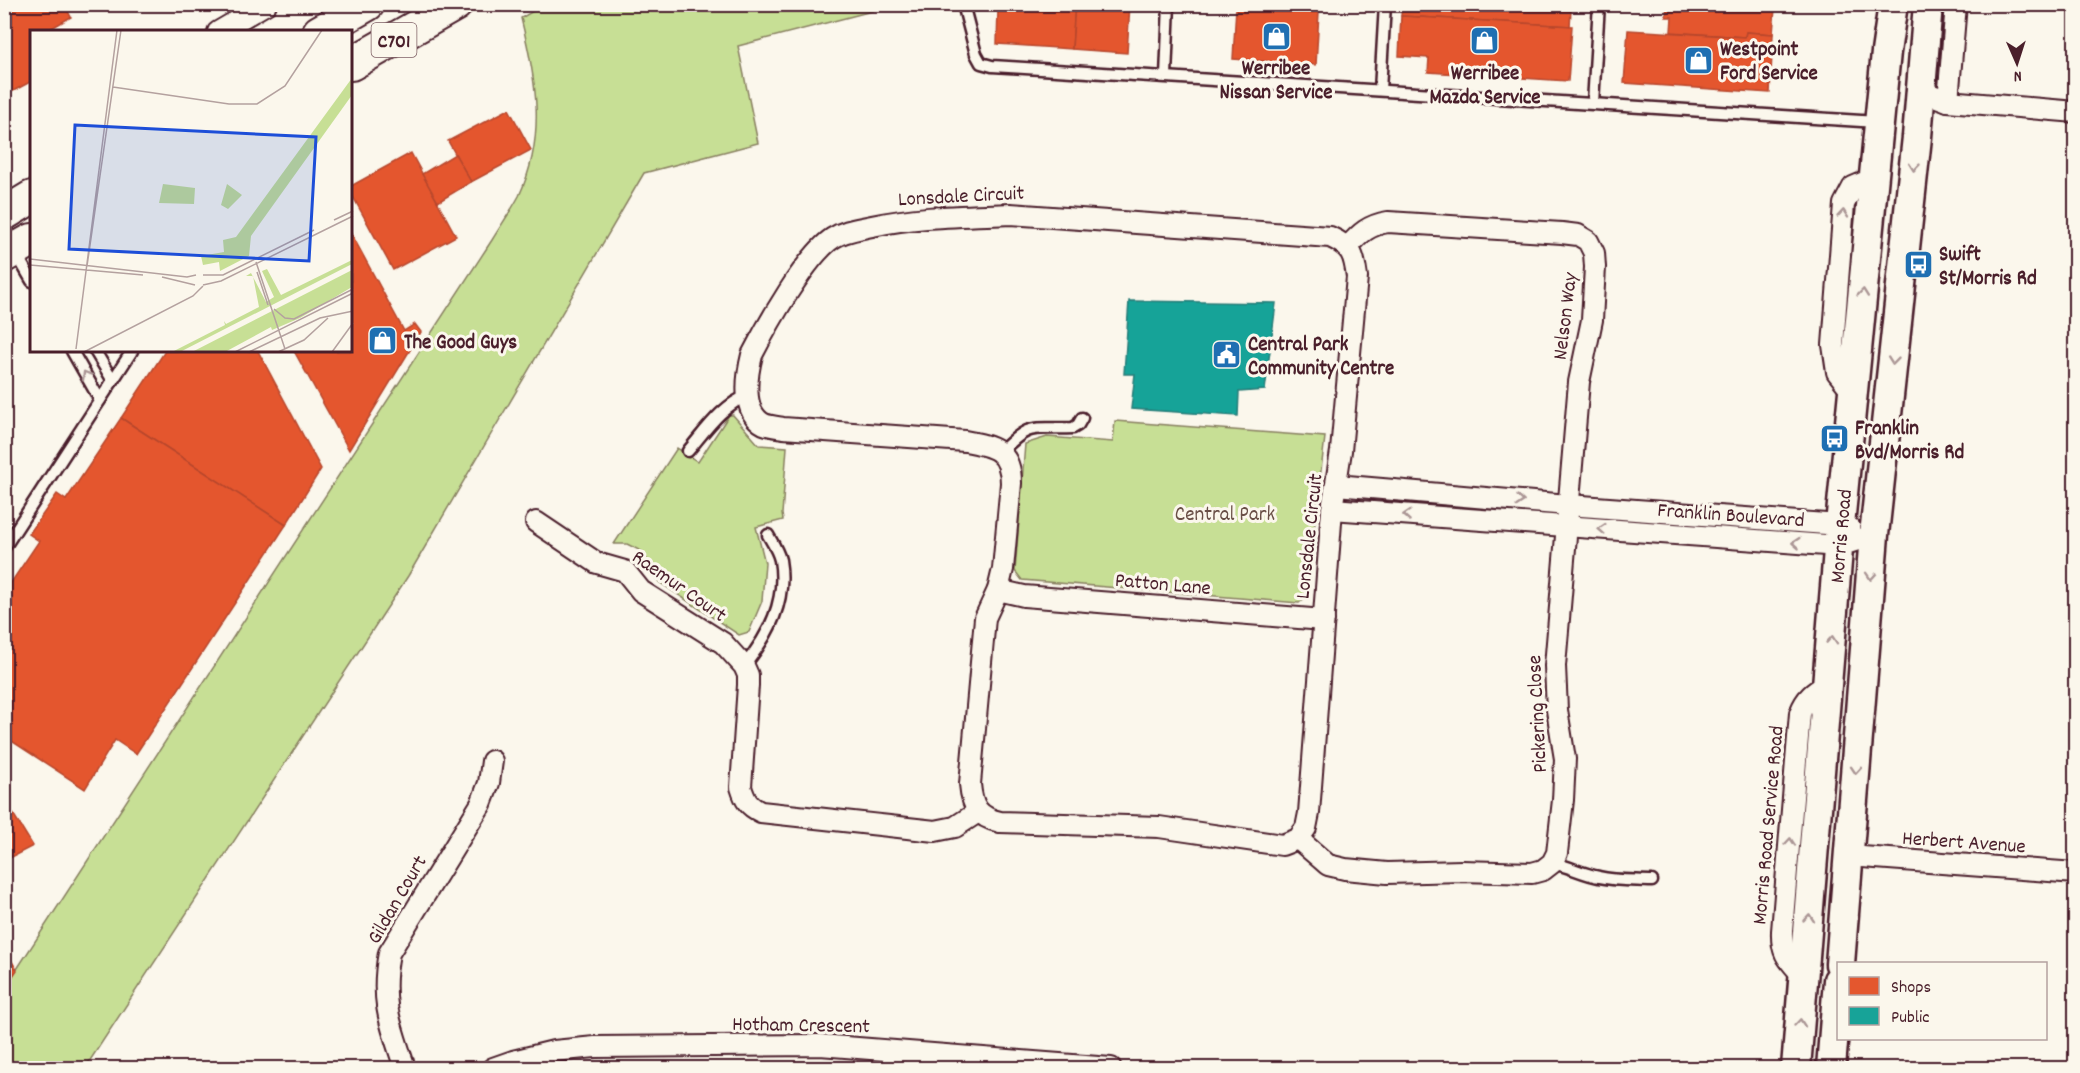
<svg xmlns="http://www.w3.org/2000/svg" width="2080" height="1073" viewBox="0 0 2080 1073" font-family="Dekko,sans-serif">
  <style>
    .green { fill: #c7df95; stroke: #887f60; stroke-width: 1.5 }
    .shops { fill: #e4572e; stroke: #b6462d; stroke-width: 1.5 }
    .public { fill: #17a398; stroke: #267b77; stroke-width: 1.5 }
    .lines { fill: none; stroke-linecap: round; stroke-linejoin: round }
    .lane-casing { stroke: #4a1f2b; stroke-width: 15 }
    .street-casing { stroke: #4a1f2b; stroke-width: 24 }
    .secondary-casing { stroke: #4a1f2b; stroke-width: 33 }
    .primary-casing { stroke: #4a1f2b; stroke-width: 36 }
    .lane { stroke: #fbf7ec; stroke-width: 10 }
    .street { stroke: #fbf7ec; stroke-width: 20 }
    .secondary { stroke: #fbf7ec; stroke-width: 28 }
    .primary { stroke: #fbf7ec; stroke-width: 32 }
    .oneway { stroke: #ab9695 }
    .labels { text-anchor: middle; stroke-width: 6; stroke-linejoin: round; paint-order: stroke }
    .shield { fill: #fbf7ec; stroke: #7f6065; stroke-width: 1.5 }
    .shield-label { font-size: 20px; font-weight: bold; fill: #4a1f2b }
    .poi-label { font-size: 21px; font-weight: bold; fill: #4a1f2b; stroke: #fbf7ec; text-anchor: start }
    .street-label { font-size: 21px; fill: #4a1f2b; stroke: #fbf7ec }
    .park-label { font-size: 21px; fill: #694f46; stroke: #fbf7ec }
    .inset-road { fill: none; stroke: #b4a19f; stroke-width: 1.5 }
    .view { fill: #1d4ed8; fill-opacity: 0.15; stroke: #1d4ed8; stroke-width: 3 }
    .inset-edge { fill: none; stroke: #4a1f2b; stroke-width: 3 }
  </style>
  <rect width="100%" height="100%" fill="#fbf7ec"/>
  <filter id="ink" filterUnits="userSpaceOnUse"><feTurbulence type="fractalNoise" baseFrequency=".0167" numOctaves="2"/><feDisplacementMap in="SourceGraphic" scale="12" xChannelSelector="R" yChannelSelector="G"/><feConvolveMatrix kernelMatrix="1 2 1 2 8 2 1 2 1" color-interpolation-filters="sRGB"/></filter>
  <g filter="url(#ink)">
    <g class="green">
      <path d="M545 4 895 5 738 46 758 143 644 173 408 576 85 1068H5L4 989 492 240C501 225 511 211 519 196 547 136 536 79 521 18Z"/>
      <path d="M729 415H733L759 445 787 447 782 514 783 520 756 527 765 563 762 601 749 632 739 635 659 582 643 552 627 544H614L677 448 698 462Z"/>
      <path d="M1115 421 1325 437 1314 529 1308 595 1299 603 1022 580 1015 571 1025 444 1047 437 1113 442Z"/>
    </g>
    <g class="shops">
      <path d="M4 4H64L71 17 45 32H32V81L4 96Z"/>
      <path d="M988 4H1075L1072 49 997 44 998 9 986 8Z"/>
      <path d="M1075 4H1130L1127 53 1072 49Z"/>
      <path d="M1243 4H1317V12L1243 7Z"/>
      <path d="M1402 4H1491V9L1499 10V6L1571 10 1570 26 1401 16Z"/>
      <path d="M1667 4H1784L1787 8H1775L1773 34 1746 32 1745 37 1671 32 1672 17H1666Z"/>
      <path d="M1236 7 1319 12 1316 65 1233 59Z"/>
      <path d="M1401 16 1572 26 1568 81 1428 72 1429 58 1399 56Z"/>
      <path d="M1628 30 1745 37 1746 32 1773 34 1770 93 1624 83Z"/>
      <path d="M509 109 531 150 471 182 448 141Z"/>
      <path d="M411 153 456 236 393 270 351 193V186Z"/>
      <path d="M455 154 471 182 438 202 422 174Z"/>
      <path d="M351 233 404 331 415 324 421 332 349 450 294 351H351Z"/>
      <path d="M165 351H258L321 469 286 525 121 418Z"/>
      <path d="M121 418 286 525 136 754 115 740 85 789 4 736V593L39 541 29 534 57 494 66 500Z"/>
      <path d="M4 799 33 846 4 861Z"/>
      <path d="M4 948 17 970 4 989Z"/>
    </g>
    <path class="public" d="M1129 301 1276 303 1265 390 1239 392 1238 416 1131 409 1135 374H1124Z"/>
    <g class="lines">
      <defs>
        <g id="lane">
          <path d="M963 4 976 54 981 63 992 66 1877 122"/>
          <path d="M1166 76 1169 4"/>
          <path d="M1380 90 1385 4"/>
          <path d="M1593 103 1599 4"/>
          <path d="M4 220 14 250 32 281"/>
          <path d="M72 351 100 400"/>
          <path d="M95 351 113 381"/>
          <path d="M688 451C706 430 722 405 749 395"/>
          <path d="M1001 452C1031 421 1033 430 1073 428L1078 425 1082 418"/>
          <path d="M4 548 132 351"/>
          <path d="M744 666C769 635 787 601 780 560 778 551 772 542 768 535"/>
          <path d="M1552 863C1569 866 1582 874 1599 877 1616 881 1635 880 1652 881"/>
        </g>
        <g id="street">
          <path d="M218 32 266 4"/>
          <path d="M1921 91 1948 101 2076 112"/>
          <path d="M1948 101 1956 4"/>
          <path d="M1010 214 1330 237C1352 247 1354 254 1357 277L1341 451 1332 509 1309 813 1306 828 1298 839 1282 845 1159 827 1000 822C978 817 972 807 970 784L985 618 998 590 1003 569 1011 483C1011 450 993 446 965 441L783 428C777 427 769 426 764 424 741 412 747 375 752 355 768 324 806 256 833 238 845 230 859 229 872 226 918 216 964 216 1010 214Z"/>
          <path d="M1853 392 1837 372 1833 345 1844 204 1853 187 1874 178"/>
          <path d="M1336 485 1568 505 1840 525 1850 528"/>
          <path d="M1332 509 1839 546 1874 535"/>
          <path d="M536 522 597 563 625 571 641 591 723 643 744 666 748 675V685L741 787C745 800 748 806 761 812L935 831 955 827 978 812"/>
          <path d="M998 590 1024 596 1324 620"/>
          <path d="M1298 839 1328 865 1345 869 1387 873 1462 871 1532 873 1543 870 1552 863 1557 853 1563 800 1565 759 1557 710 1555 666 1579 382 1592 320 1595 267 1594 253 1588 241 1578 235 1562 233 1388 222C1369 225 1360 233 1348 247"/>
          <path d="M1849 856 2076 873"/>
          <path d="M1804 977C1789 960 1781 955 1782 931L1800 713C1806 697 1814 692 1828 683"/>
          <path d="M405 1068C390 1024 380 1000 389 953L481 804 489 783 492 761"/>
          <path d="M493 1068 513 1061 554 1051 595 1047 820 1045 1111 1068"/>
        </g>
        <g id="secondary">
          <path d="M1840 964 1874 535 1917 137 1928 4"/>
          <path d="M1796 1068 1840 525 1886 52 1893 4"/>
          <path d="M1831 1068 1838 980"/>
        </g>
        <g id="primary">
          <path d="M319 32 368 4"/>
          <path d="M351 64 456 4"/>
          <path d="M4 214 32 197"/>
          <path d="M4 256 32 240"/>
        </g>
      </defs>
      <use href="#lane" class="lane-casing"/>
      <use href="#street" class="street-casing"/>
      <use href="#secondary" class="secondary-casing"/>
      <use href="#primary" class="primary-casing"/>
      <use href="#lane" class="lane"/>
      <use href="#street" class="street"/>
      <use href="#secondary" class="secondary"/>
      <use href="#primary" class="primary"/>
    </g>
    <defs><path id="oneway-chevron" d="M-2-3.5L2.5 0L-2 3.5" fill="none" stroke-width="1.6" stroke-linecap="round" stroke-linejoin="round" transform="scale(1.5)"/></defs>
    <g class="oneway">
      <use href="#oneway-chevron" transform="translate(1914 167) rotate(96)"/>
      <use href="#oneway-chevron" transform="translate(1843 214) rotate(-85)"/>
      <use href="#oneway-chevron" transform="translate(1863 293) rotate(-84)"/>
      <use href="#oneway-chevron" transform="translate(1893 361) rotate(96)"/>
      <use href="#oneway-chevron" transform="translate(86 375) rotate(-120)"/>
      <use href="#oneway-chevron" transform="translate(1520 501) rotate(5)"/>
      <use href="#oneway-chevron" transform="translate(1407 515) rotate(-176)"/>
      <use href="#oneway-chevron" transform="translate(1602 529) rotate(-176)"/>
      <use href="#oneway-chevron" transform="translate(1796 543) rotate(-176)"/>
      <use href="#oneway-chevron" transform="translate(1871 576) rotate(94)"/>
      <use href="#oneway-chevron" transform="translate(1832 640) rotate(-86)"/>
      <use href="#oneway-chevron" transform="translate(1856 770) rotate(94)"/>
      <use href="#oneway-chevron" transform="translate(1790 842) rotate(-85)"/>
      <use href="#oneway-chevron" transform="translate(1809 918) rotate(-85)"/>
      <use href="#oneway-chevron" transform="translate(1800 1023) rotate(-85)"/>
    </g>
  </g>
  <defs>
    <symbol id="shop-square" viewBox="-11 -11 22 22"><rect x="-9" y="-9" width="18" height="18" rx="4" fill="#1f6fb2" stroke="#fbf7ec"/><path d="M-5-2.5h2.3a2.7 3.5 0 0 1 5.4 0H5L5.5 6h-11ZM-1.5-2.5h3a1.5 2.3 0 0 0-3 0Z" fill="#fff"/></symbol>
    <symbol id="bus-square" viewBox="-11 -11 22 22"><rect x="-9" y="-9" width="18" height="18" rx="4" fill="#1f6fb2" stroke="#fbf7ec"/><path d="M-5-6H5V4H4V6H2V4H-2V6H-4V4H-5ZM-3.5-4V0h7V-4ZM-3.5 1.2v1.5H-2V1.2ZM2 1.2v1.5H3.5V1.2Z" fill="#fff"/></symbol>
    <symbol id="civic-square" viewBox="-11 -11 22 22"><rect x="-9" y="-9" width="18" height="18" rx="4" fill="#1f6fb2" stroke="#fbf7ec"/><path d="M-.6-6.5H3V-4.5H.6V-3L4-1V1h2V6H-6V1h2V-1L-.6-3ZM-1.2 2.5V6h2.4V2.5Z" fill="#fff"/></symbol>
  </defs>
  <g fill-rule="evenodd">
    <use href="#shop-square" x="1260" y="20" width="33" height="33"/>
    <use href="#shop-square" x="1468" y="24" width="33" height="33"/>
    <use href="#shop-square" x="1682" y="44" width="33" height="33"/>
    <use href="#bus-square" x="1902" y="248" width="33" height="33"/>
    <use href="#shop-square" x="366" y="324" width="33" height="33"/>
    <use href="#civic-square" x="1210" y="338" width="33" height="33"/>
    <use href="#bus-square" x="1818" y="422" width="33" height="33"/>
  </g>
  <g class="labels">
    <rect class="shield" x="371.5" y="23" width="45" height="34" rx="4.5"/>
    <g class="shield-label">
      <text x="394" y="47">C701</text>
    </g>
    <g class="poi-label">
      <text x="1720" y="55">Westpoint<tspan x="1720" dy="24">Ford Service</tspan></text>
      <text x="1276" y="74" text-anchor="middle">Werribee<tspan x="1276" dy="24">Nissan Service</tspan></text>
      <text x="1485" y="79" text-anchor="middle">Werribee<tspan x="1485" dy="24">Mazda Service</tspan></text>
      <text x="1939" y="260">Swift<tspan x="1939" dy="24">St/Morris Rd</tspan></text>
      <text x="404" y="348">The Good Guys</text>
      <text x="1248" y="350">Central Park<tspan x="1248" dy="24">Community Centre</tspan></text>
      <text x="1855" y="434">Franklin<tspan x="1855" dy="24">Bvd/Morris Rd</tspan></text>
    </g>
    <g class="street-label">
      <text transform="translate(961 195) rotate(-3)" y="7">Lonsdale Circuit</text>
      <text transform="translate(1564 316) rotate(-83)" y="7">Nelson Way</text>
      <text transform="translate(1731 514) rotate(4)" y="7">Franklin Boulevard</text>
      <text transform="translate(1308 536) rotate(-84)" y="7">Lonsdale Circuit</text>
      <text transform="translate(1840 536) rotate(-85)" y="7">Morris Road</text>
      <text transform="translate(1163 583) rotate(5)" y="7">Patton Lane</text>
      <text transform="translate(680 585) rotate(35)" y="7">Raemur Court</text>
      <text transform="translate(1536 714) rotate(-93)" y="7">Pickering Close</text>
      <text transform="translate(1767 825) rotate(-85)" y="7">Morris Road Service Road</text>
      <text transform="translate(1964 841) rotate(4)" y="7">Herbert Avenue</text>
      <text transform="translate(396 899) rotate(-60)" y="7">Gildan Court</text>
      <text transform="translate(801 1024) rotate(1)" y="7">Hotham Crescent</text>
    </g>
    <g class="park-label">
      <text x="1225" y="520">Central Park</text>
    </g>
  </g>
  <g transform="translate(30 30)">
    <rect width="322" height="322" fill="#fbf7ec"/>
    <path d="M322 48V65L221 206 219 226 190 241 189 232 173 235 171 226 194 222 193 210 206 207ZM133 154 165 158 164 174 129 173ZM197 154 212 165 198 179 191 175ZM322 230V234L150 322H142L195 295 194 291 196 294 229 277 223 246H216L221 243 236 272 244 267 232 241 237 239 251 265ZM322 240V257L270 288 242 300 241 297 195 322H162Z" fill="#c7df95"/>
    <path class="inset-road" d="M83 57 199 74H227L255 56 292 0M304 190 323 181M0 229 157 247 166 245M226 232 255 319M0 235 113 245M57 236 91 0M227 242 238 275M173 245H193L284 200M132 247 165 255M173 255 191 251 323 186M244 279 255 288 264 289 323 259M46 319 87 0M54 322 163 266 173 256M205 322 323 263M219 322 290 288 323 281M248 322 274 310 298 288M302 322 323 293"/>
    <path class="view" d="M45 95 286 107 279 231 39 219Z"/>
    <rect width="322" height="322" class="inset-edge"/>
  </g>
  <rect width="2080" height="1073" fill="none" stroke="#fbf7ec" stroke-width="24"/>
  <rect x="12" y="12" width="2056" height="1049" fill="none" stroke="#4a1f2b" stroke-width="2" filter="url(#ink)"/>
  <rect x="1837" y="962" width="210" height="78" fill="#fbf7ec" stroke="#b4a19f" stroke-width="1.5"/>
  <rect x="1849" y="977" width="30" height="18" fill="#e4572e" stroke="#b4a19f" stroke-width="1.5"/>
  <text x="1891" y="992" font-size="18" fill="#4a1f2b">Shops</text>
  <rect x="1849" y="1007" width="30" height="18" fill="#17a398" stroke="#b4a19f" stroke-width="1.5"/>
  <text x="1891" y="1022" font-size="18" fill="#4a1f2b">Public</text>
  <g transform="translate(2017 63) rotate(177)" stroke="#fbf7ec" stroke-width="4.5" paint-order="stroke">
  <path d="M0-4.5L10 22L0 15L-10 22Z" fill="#4a1f2b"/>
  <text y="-9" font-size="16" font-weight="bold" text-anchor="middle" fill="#4a1f2b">N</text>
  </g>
</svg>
